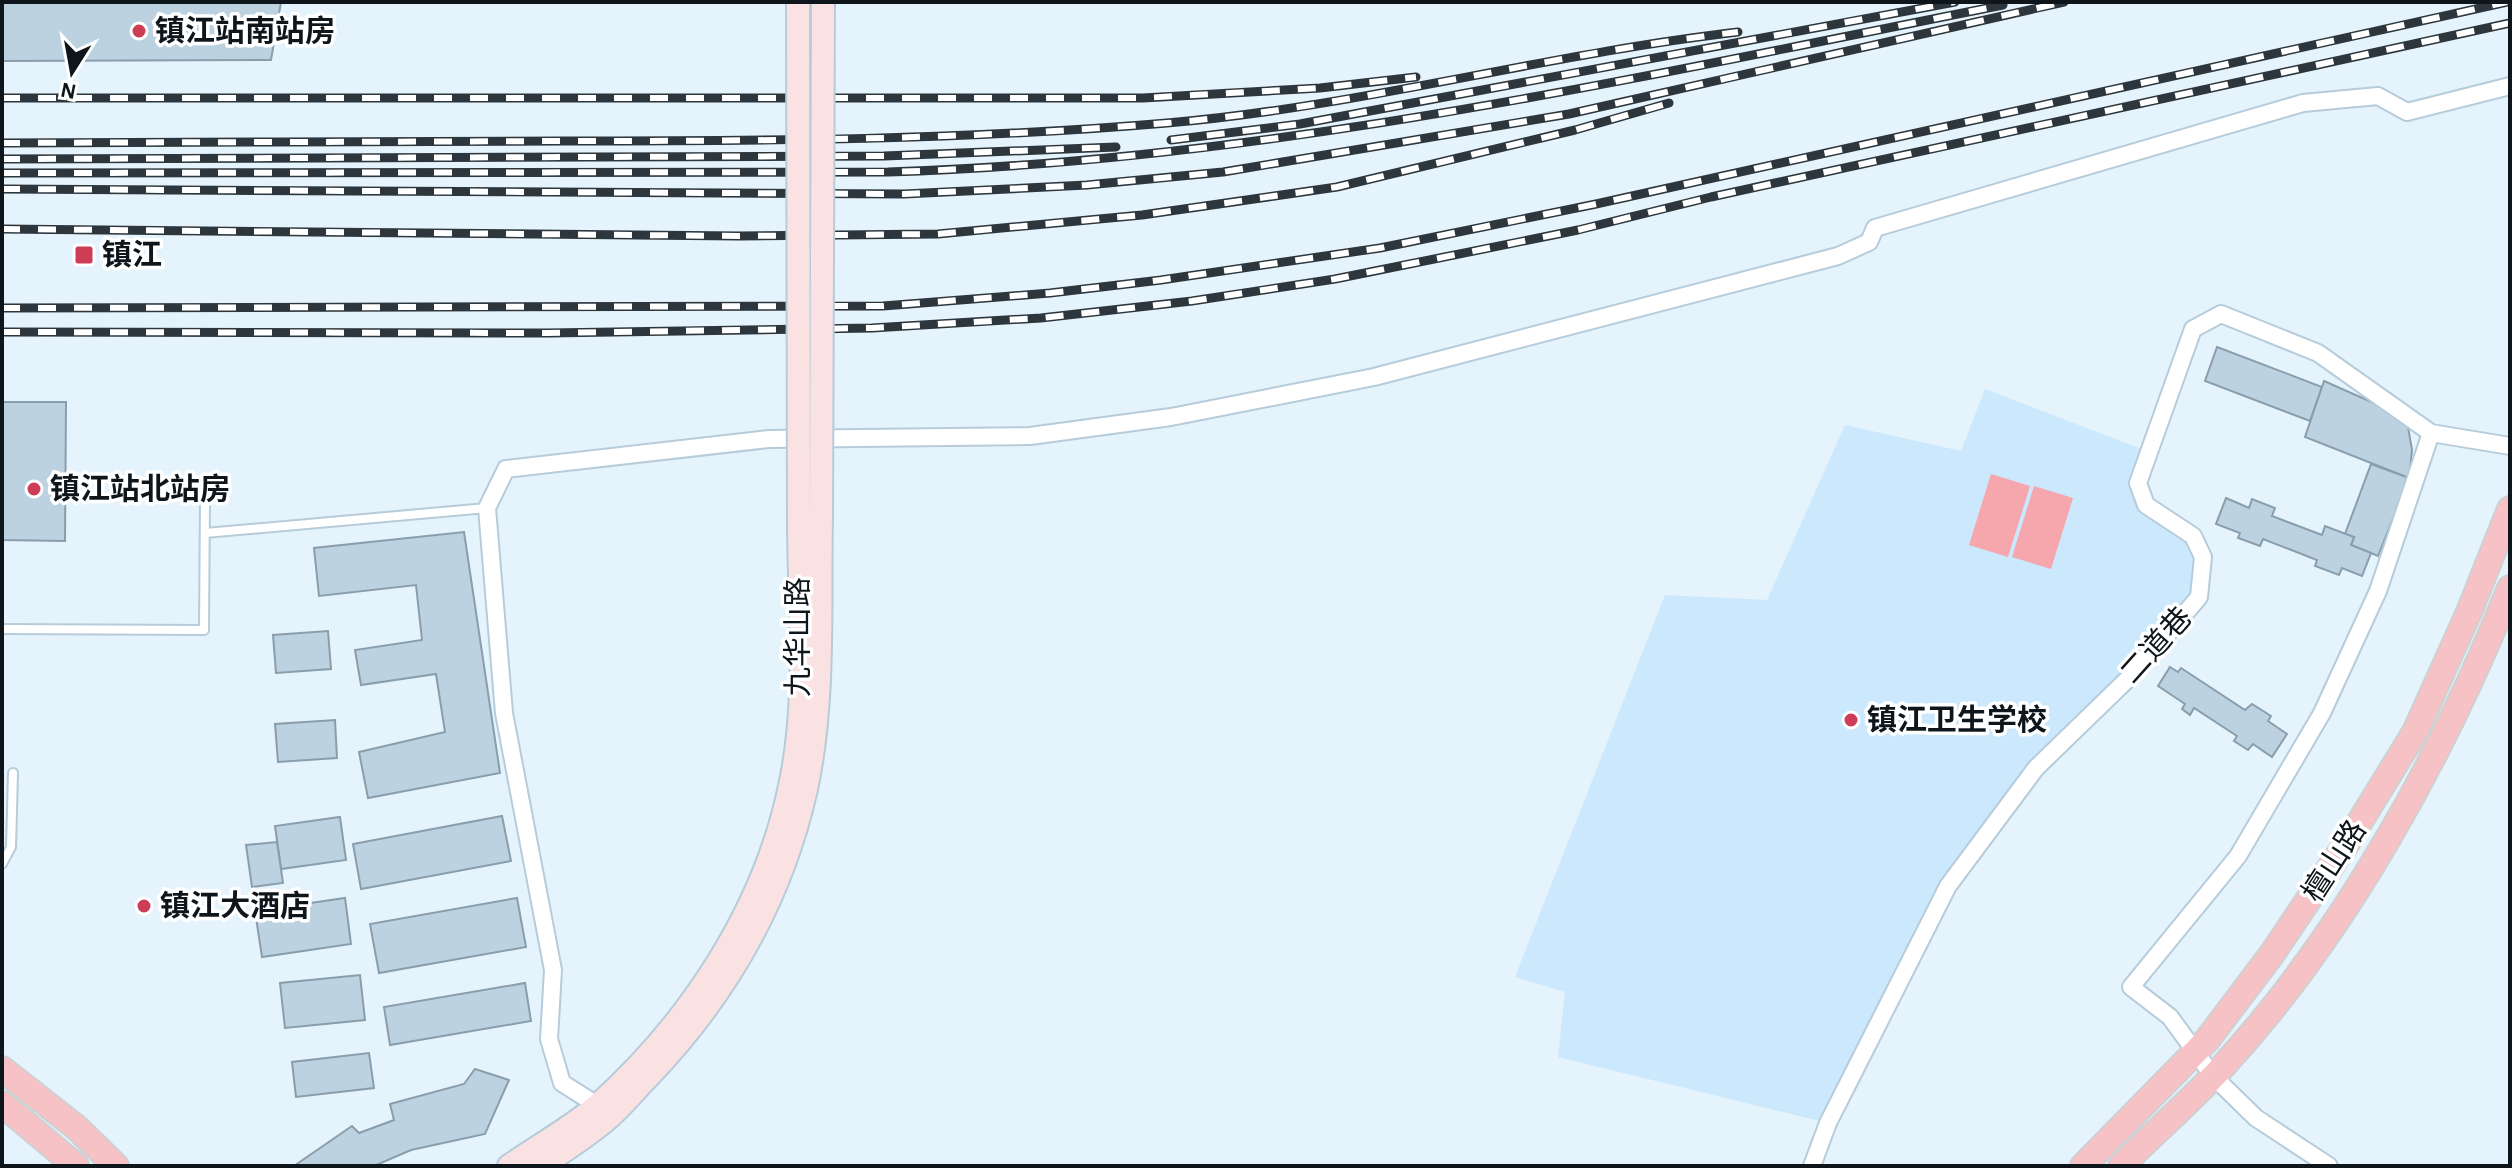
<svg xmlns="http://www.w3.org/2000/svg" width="2512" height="1168" viewBox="0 0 2512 1168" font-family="'Alegreya Sans','Noto Sans SC',sans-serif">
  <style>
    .built { fill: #cbe8fd }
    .green { fill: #f5a7ad }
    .building { fill: #bcd2e1; stroke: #899ead; stroke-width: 2 }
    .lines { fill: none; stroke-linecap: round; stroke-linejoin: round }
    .lane-casing { stroke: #b6ccdb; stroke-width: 12 }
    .street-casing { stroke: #b6ccdb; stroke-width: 20 }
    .secondary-casing { stroke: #b6ccdb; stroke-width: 26 }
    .primary-casing { stroke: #cfd0d1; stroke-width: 28 }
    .lane { stroke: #fff; stroke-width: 8 }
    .street { stroke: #fff; stroke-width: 16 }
    .secondary { stroke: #fae1e2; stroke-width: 22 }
    .primary { stroke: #f6c2c6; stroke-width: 24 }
    .rail-casing { stroke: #2d363c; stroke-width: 9 }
    .rail { stroke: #fff; stroke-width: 6; stroke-dasharray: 18; stroke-linecap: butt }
    .secondary-bridge-casing { stroke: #b6ccdb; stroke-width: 26; stroke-linecap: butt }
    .secondary-bridge { stroke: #fae1e2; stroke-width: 22 }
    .poi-dot { fill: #cd3d56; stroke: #fff; stroke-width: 3 }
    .labels { text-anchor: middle; stroke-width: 7; stroke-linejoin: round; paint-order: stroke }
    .poi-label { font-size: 30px; font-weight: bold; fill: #0e161b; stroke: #fff; text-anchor: start }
    .street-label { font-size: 30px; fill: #0e161b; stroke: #fff }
  </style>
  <rect width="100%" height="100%" fill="#e5f3fc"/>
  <path class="built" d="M1985 389 2149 452 2138 484 2146 505 2193 536 2199 597 2036 768 1948 886 1828 1123 1558 1057 1565 992 1515 977 1665 595 1767 600 1845 425 1961 451Z"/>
  <g class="green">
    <path d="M1991 474 2030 486 2008 557 1969 545Z"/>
    <path d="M2034 486 2073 498 2051 569 2012 557Z"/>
  </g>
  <g class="building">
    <path d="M2 2H281L271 60 2 61Z"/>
    <path d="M2217 347 2322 387 2310 421 2205 381Z"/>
    <path d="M2324 381 2392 411 2408 427 2412 450 2409 478 2305 437Z"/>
    <path d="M2 402H66L65 541 2 540Z"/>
    <path d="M2371 464 2409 478 2378 556 2351 545 2354 537 2345 534Z"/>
    <path d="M2226 498 2249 508 2252 499 2275 508 2272 516 2322 535 2325 526 2354 537 2351 545 2371 553 2362 576 2342 568 2339 575 2315 566 2317 560 2263 539 2260 546 2238 538 2240 533 2216 524Z"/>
    <path d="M464 532 500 773 368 798 359 752 445 732 436 674 361 685 355 650 422 640 416 585 319 596 314 548Z"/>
    <path d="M328 631 331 669 276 673 273 635Z"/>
    <path d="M2170 667 2178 672 2181 668 2245 710 2252 704 2271 716 2268 721 2287 734 2272 757 2253 744 2248 750 2234 741 2237 736 2194 708 2190 715 2182 709 2185 704 2158 686Z"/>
    <path d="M335 720 337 758 278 762 275 724Z"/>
    <path d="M502 816 511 861 361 889 353 844Z"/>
    <path d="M340 817 346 860 281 869 275 826Z"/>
    <path d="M277 842 283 883 252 887 246 845Z"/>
    <path d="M345 898 351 944 262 957 255 911Z"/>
    <path d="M517 898 526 947 379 973 370 924Z"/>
    <path d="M360 975 365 1020 285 1028 280 983Z"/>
    <path d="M525 983 531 1021 390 1045 384 1007Z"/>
    <path d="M369 1053 374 1088 296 1097 292 1062Z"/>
    <path d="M475 1069 509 1080 485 1134 411 1150 374 1166H294L352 1126 359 1133 394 1120 390 1104 464 1084Z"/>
  </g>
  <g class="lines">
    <defs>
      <g id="lane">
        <path d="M205 533 487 508"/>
        <path d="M2 629 204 630 205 498"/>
        <path d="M2 864 11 847 13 773"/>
      </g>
      <g id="street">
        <path d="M597 1105 562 1083 549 1039 553 970 504 713 487 508 506 469 769 439 1030 436 1171 417 1374 377 1838 256 1869 242 1875 228 2303 103 2378 96 2407 112 2510 86"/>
        <path d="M1812 1166 1828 1123 1948 886 2036 768 2135 672 2199 597 2203 557 2193 536 2146 505 2138 483 2193 329 2221 314 2318 353 2431 433 2510 446"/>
        <path d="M2329 1166 2256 1118 2213 1076 2170 1017 2131 987 2238 856 2322 713 2378 591 2431 433"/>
      </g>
      <g id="secondary">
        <path d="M509 1166C538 1146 572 1127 599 1104 691 1021 765 908 790 786 809 700 799 606 799 519"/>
        <path d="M542 1166C563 1151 586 1137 606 1120 621 1108 634 1091 648 1077 727 995 781 900 806 789 825 701 819 607 821 518"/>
      </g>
      <g id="primary">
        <path d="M2 1069 77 1128 116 1166"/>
        <path d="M2 1104 76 1166"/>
        <path d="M2083 1166 2207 1040 2272 954 2348 841 2415 732 2469 612 2510 509"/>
        <path d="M2121 1166C2155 1132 2192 1100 2225 1064 2346 932 2444 753 2510 588"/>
      </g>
    </defs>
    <use href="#lane" class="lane-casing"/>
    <use href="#street" class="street-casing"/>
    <use href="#secondary" class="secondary-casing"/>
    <use href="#primary" class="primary-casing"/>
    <use href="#lane" class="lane"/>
    <use href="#street" class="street"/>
    <use href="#secondary" class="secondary"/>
    <use href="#primary" class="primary"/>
    <defs>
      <g id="rail">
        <path d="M2 98H1143L1320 88 1416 77"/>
        <path d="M1171 140 1300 124 1955 2"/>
        <path d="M2 143C189 142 376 142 563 141 764 141 966 140 1167 123 1359 107 1546 54 1738 32"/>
        <path d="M2 159 884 156 1116 147"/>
        <path d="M2 173 888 172C1265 161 1634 78 2003 5"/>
        <path d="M2 189 904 194 1087 185 1223 172 1569 114 2064 2"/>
        <path d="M2 229 739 236 938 234 1142 215 1337 187 1575 130 1669 103"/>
        <path d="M2 308 883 306 1050 293 1161 280 1380 248 1596 204 2507 2"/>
        <path d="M2 332 548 333 872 328 1041 318 1192 301 1335 279 1578 230 1711 197 2510 23"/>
      </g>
    </defs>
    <use href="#rail" class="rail-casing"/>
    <use href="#rail" class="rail"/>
    <defs>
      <g id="secondary-bridge">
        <path d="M798 2 799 519"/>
        <path d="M821 518 823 2"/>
      </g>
    </defs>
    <use href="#secondary-bridge" class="secondary-bridge-casing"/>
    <use href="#secondary-bridge" class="secondary-bridge"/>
  </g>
  <g class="poi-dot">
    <circle cx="139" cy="31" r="8"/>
    <rect x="74" y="245" width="20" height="20" rx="4"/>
    <circle cx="34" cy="489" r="8"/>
    <circle cx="1851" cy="720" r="8"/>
    <circle cx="144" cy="906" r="8"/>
  </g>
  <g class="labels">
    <g class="poi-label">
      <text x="155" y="41">镇江站南站房</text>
      <text x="102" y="265">镇江</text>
      <text x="50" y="499">镇江站北站房</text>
      <text x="1867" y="730">镇江卫生学校</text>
      <text x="160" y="916">镇江大酒店</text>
    </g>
    <g class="street-label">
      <text transform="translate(798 637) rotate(-90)" y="10">九华山路</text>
      <text transform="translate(2156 645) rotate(-48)" y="10">二道巷</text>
      <text transform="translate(2334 861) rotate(-57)" y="10">檀山路</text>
    </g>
  </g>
  <rect width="2512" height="1168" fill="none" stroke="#0e161b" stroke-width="8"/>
  <g transform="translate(72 72) rotate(191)" stroke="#ffffff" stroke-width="6" paint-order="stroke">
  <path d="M0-6L14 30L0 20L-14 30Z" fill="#0e161b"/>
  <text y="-12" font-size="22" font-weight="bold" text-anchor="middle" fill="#0e161b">N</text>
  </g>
</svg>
